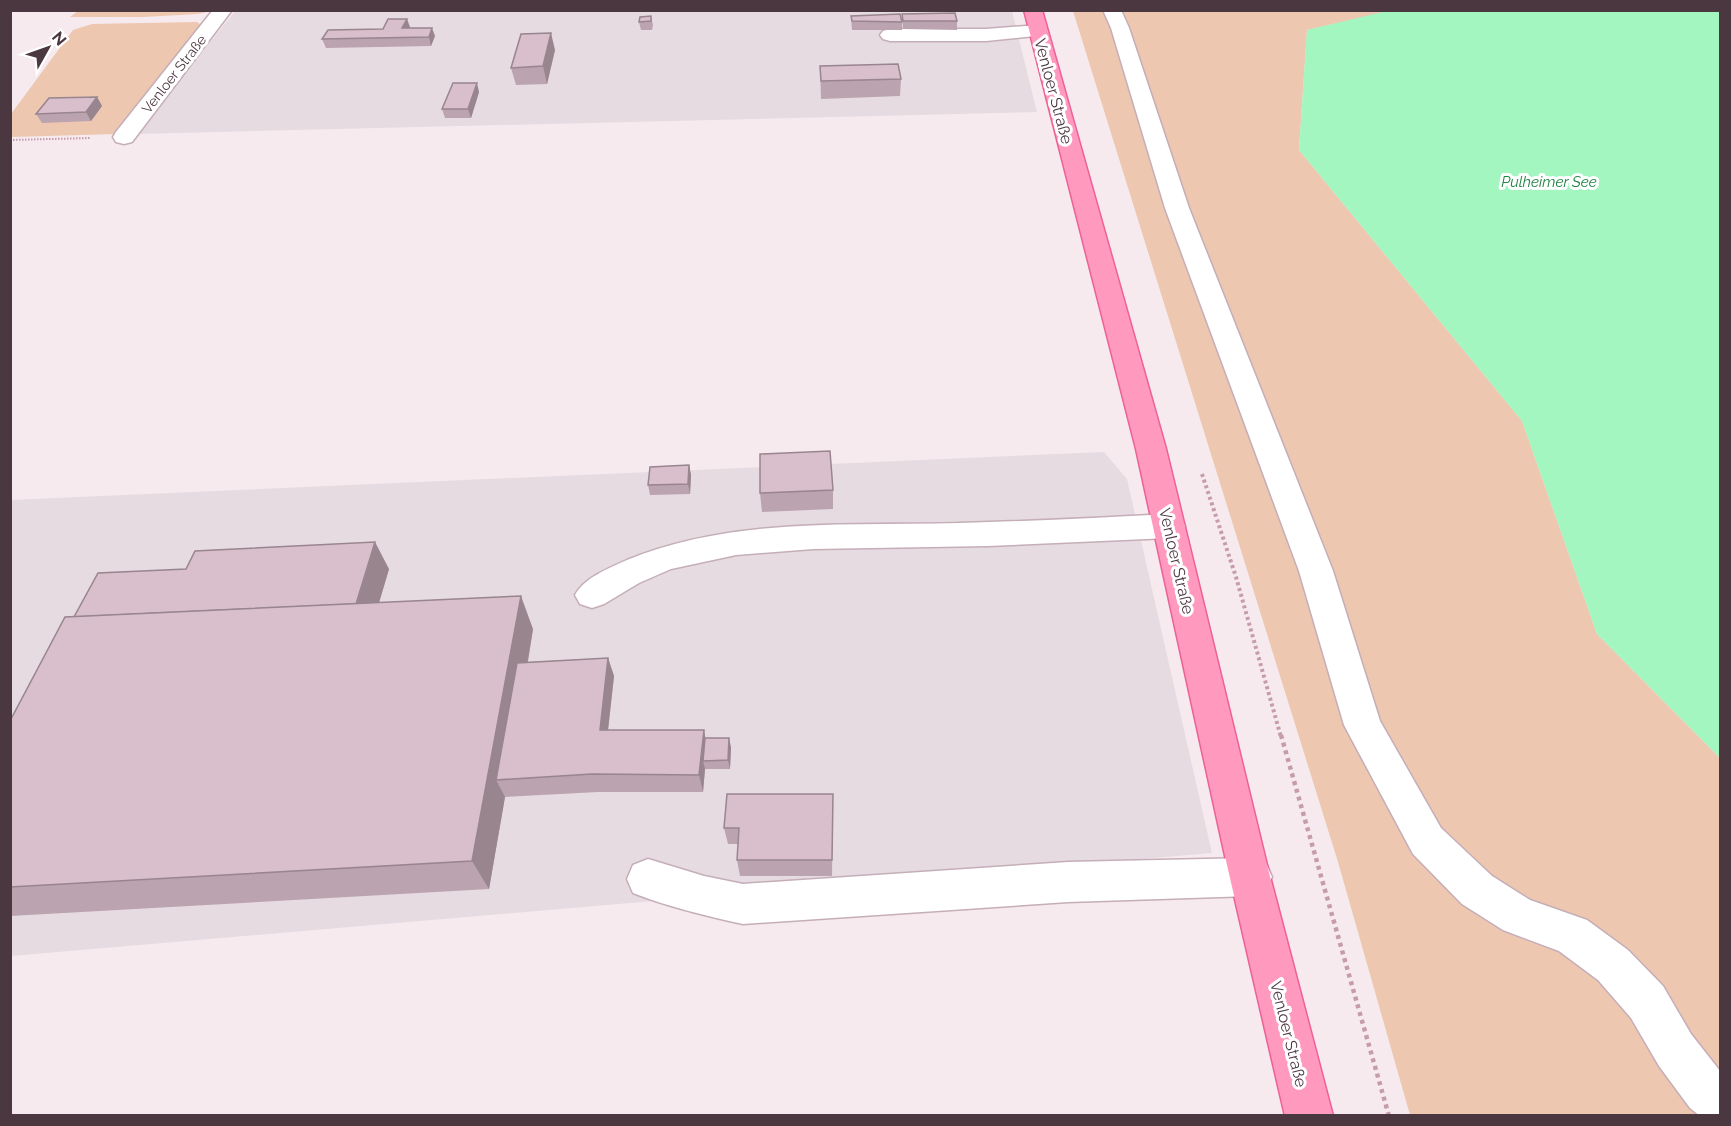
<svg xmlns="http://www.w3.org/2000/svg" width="1731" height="1126" viewBox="0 0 1731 1126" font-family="Raleway,sans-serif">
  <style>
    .industrial { fill: #e6dbe1 }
    .green { fill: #edc7b0 }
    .water { fill: #a3f6bf }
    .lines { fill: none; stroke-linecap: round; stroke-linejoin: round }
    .minor-casing { stroke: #c5aeb8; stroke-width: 3 }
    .major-casing { stroke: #ed6196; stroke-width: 3 }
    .path-far2 { stroke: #c59bad; stroke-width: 2; stroke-dasharray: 1.5 1.5; stroke-linecap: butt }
    .path-far1 { stroke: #c59bad; stroke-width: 4; stroke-dasharray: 3 3; stroke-linecap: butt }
    .path { stroke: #c59bad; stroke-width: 4.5; stroke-dasharray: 4 4; stroke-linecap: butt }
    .minor { fill: #fff; fill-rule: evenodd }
    .major { fill: #ff9abe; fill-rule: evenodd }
    .wall { fill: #bba3af }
    .shaded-wall { fill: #98858e }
    .building { fill: #d9becb; stroke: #98858e; stroke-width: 1.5 }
    .labels { text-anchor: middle; stroke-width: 6; stroke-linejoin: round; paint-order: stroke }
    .far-street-label { font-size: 14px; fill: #4b3740; stroke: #fff }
    .far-water-label { font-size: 15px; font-style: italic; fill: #1f8342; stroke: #fff }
    .street-label { font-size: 16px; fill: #4b3740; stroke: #fff }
  </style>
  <rect width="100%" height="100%" fill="#f6eaee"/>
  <g class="industrial">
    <path d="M236 10 1012 11 1037 112 136 134Z"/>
    <path d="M1104 452 1127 479 1212 853 11 956 10 500Z"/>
  </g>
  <g class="green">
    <path d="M78 11V10L211 11 198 14 143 17H70Z"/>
    <path d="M1073 11H1391L1307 30 1299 150 1522 421 1597 634 1720 758V1115H1410L1338 862Z"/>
    <path d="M197 22 201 25 117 134 11 137V114L73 30 92 24Z"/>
  </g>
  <path class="water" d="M1391 10 1720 11V758L1597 634 1522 421 1299 150 1307 30Z"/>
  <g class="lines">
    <defs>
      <g id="minor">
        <path d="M213 10H232L132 142 124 144 116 142 113 137 116 132Z"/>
        <path d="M1103 10H1121L1129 28 1189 208 1333 571 1380 721 1441 828 1492 876 1530 900 1587 920 1628 950 1663 986 1691 1034 1720 1071V1116H1700L1690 1108 1659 1066 1631 1018 1598 980 1559 951 1503 930 1462 904 1413 854 1344 725 1299 571 1165 208 1111 28Z"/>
        <path d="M1038 25 1045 27 1047 31 1045 35 986 41H890L883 39 880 35 883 31 890 29H986Z"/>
        <path d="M1169 514 1180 518 1185 526 1180 534 1169 538 988 546 813 549 736 555 671 569 639 583 604 604 592 608 580 604 575 595C584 578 609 568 627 560 733 517 847 526 960 523 1029 521 1099 518 1169 514Z"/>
        <path d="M1251 858 1266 863 1272 877 1266 891 1251 896 1068 902 743 924C706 916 669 907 633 893L627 879 633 865 648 859 704 876 743 884 1068 862Z"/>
      </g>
      <path id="major" d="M1024 10H1042L1166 449 1267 865 1333 1116H1285L1227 865 1136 449Z"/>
    </defs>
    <use href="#minor" class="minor-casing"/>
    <use href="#major" class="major-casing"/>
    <path class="path-far2" d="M10 140 91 138"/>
    <path class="path-far1" d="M1202 474 1236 577 1281 737"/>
    <path class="path" d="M1281 735 1389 1116"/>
    <use href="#minor" class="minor"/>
    <use href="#major" class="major"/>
  </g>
  <g class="wall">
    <path d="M435 10H472L436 11Z"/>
    <path d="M902 14 957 21V30L903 29Z"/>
    <path d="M651 16 653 25 652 30H641L639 22Z"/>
    <path d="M851 16 902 22V30H852Z"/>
    <path d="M407 19 409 28 435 36 431 46 326 48 322 39 383 29Z"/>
    <path d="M555 50 547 84 516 85 511 68Z"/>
    <path d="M820 66 901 79 900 96 821 99Z"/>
    <path d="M479 92 471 118H445L442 109Z"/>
    <path d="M97 97 102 106 91 121 42 123 36 114Z"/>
    <path d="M689 465 691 475 690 494 650 495 648 485Z"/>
    <path d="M833 490V509L762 512 760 493Z"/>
    <path d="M389 569 379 603 533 629 528 662 608 658 614 676 608 730H704L705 738 731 747 730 769H705L703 792H598L505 797 489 889 10 916V721L74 617Z"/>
    <path d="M833 794V810L832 876H740L737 860 738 844H728L724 828Z"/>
  </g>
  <g class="shaded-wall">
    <path d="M407 19 410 27 405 37 402 28Z"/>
    <path d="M432 28 435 36 431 46 429 37Z"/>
    <path d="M551 33 555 50 547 84 543 66Z"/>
    <path d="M477 83 479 92 471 118 468 109Z"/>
    <path d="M97 97 102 106 91 121 86 112Z"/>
    <path d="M689 465 691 475 690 494 688 484Z"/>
    <path d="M375 542 389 569 369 636 355 610Z"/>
    <path d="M521 596 533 629 508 779 496 780 505 797 489 889 472 861Z"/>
    <path d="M608 658 614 676 606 748 600 730Z"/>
    <path d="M704 730 707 747 703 761 705 769 703 792 699 775Z"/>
    <path d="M729 738 731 747 730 769 728 760Z"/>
  </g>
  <g class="building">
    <path d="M955 13 957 21H903L902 14Z"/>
    <path d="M900 14 902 22 852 21 851 16Z"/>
    <path d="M651 16V21L639 22 640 17Z"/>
    <path d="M388 19H407L402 28H432L429 37 322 39 328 30 383 29Z"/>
    <path d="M551 33 543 66 511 68 521 34Z"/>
    <path d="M898 64 901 79 821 81 820 66Z"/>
    <path d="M453 83H477L468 109H442Z"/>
    <path d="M97 97 86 112 36 114 49 98Z"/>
    <path d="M830 451 833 490 760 493V454Z"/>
    <path d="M689 465 688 484 648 485 650 467Z"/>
    <path d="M375 542 356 604 74 617 98 573 186 569 195 551Z"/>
    <path d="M521 596 472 861 10 887V721L65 617Z"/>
    <path d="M608 658 600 730H704L699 775 592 774 496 780 517 663Z"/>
    <path d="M705 738H729L728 760 703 761Z"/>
    <path d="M727 794H833L832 860H737L739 828H724Z"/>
  </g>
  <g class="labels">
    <g class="far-street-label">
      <text transform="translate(174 74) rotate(-52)" y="5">Venloer Straße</text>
    </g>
    <g class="far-water-label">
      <text x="1549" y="187">Pulheimer See</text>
    </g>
    <g class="street-label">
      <text transform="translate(1054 91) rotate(75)" y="6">Venloer Straße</text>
      <text transform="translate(1177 561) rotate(77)" y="6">Venloer Straße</text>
      <text transform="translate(1289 1034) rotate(76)" y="6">Venloer Straße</text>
    </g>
  </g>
  <rect width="1731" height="1126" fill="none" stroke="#4b3740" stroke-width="24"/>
  <g transform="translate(48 48) rotate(50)" stroke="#ffffff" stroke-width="4.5" paint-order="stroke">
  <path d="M0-4.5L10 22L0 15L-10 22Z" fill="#4b3740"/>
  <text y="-9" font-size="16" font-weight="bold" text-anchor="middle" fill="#4b3740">N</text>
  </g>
</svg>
